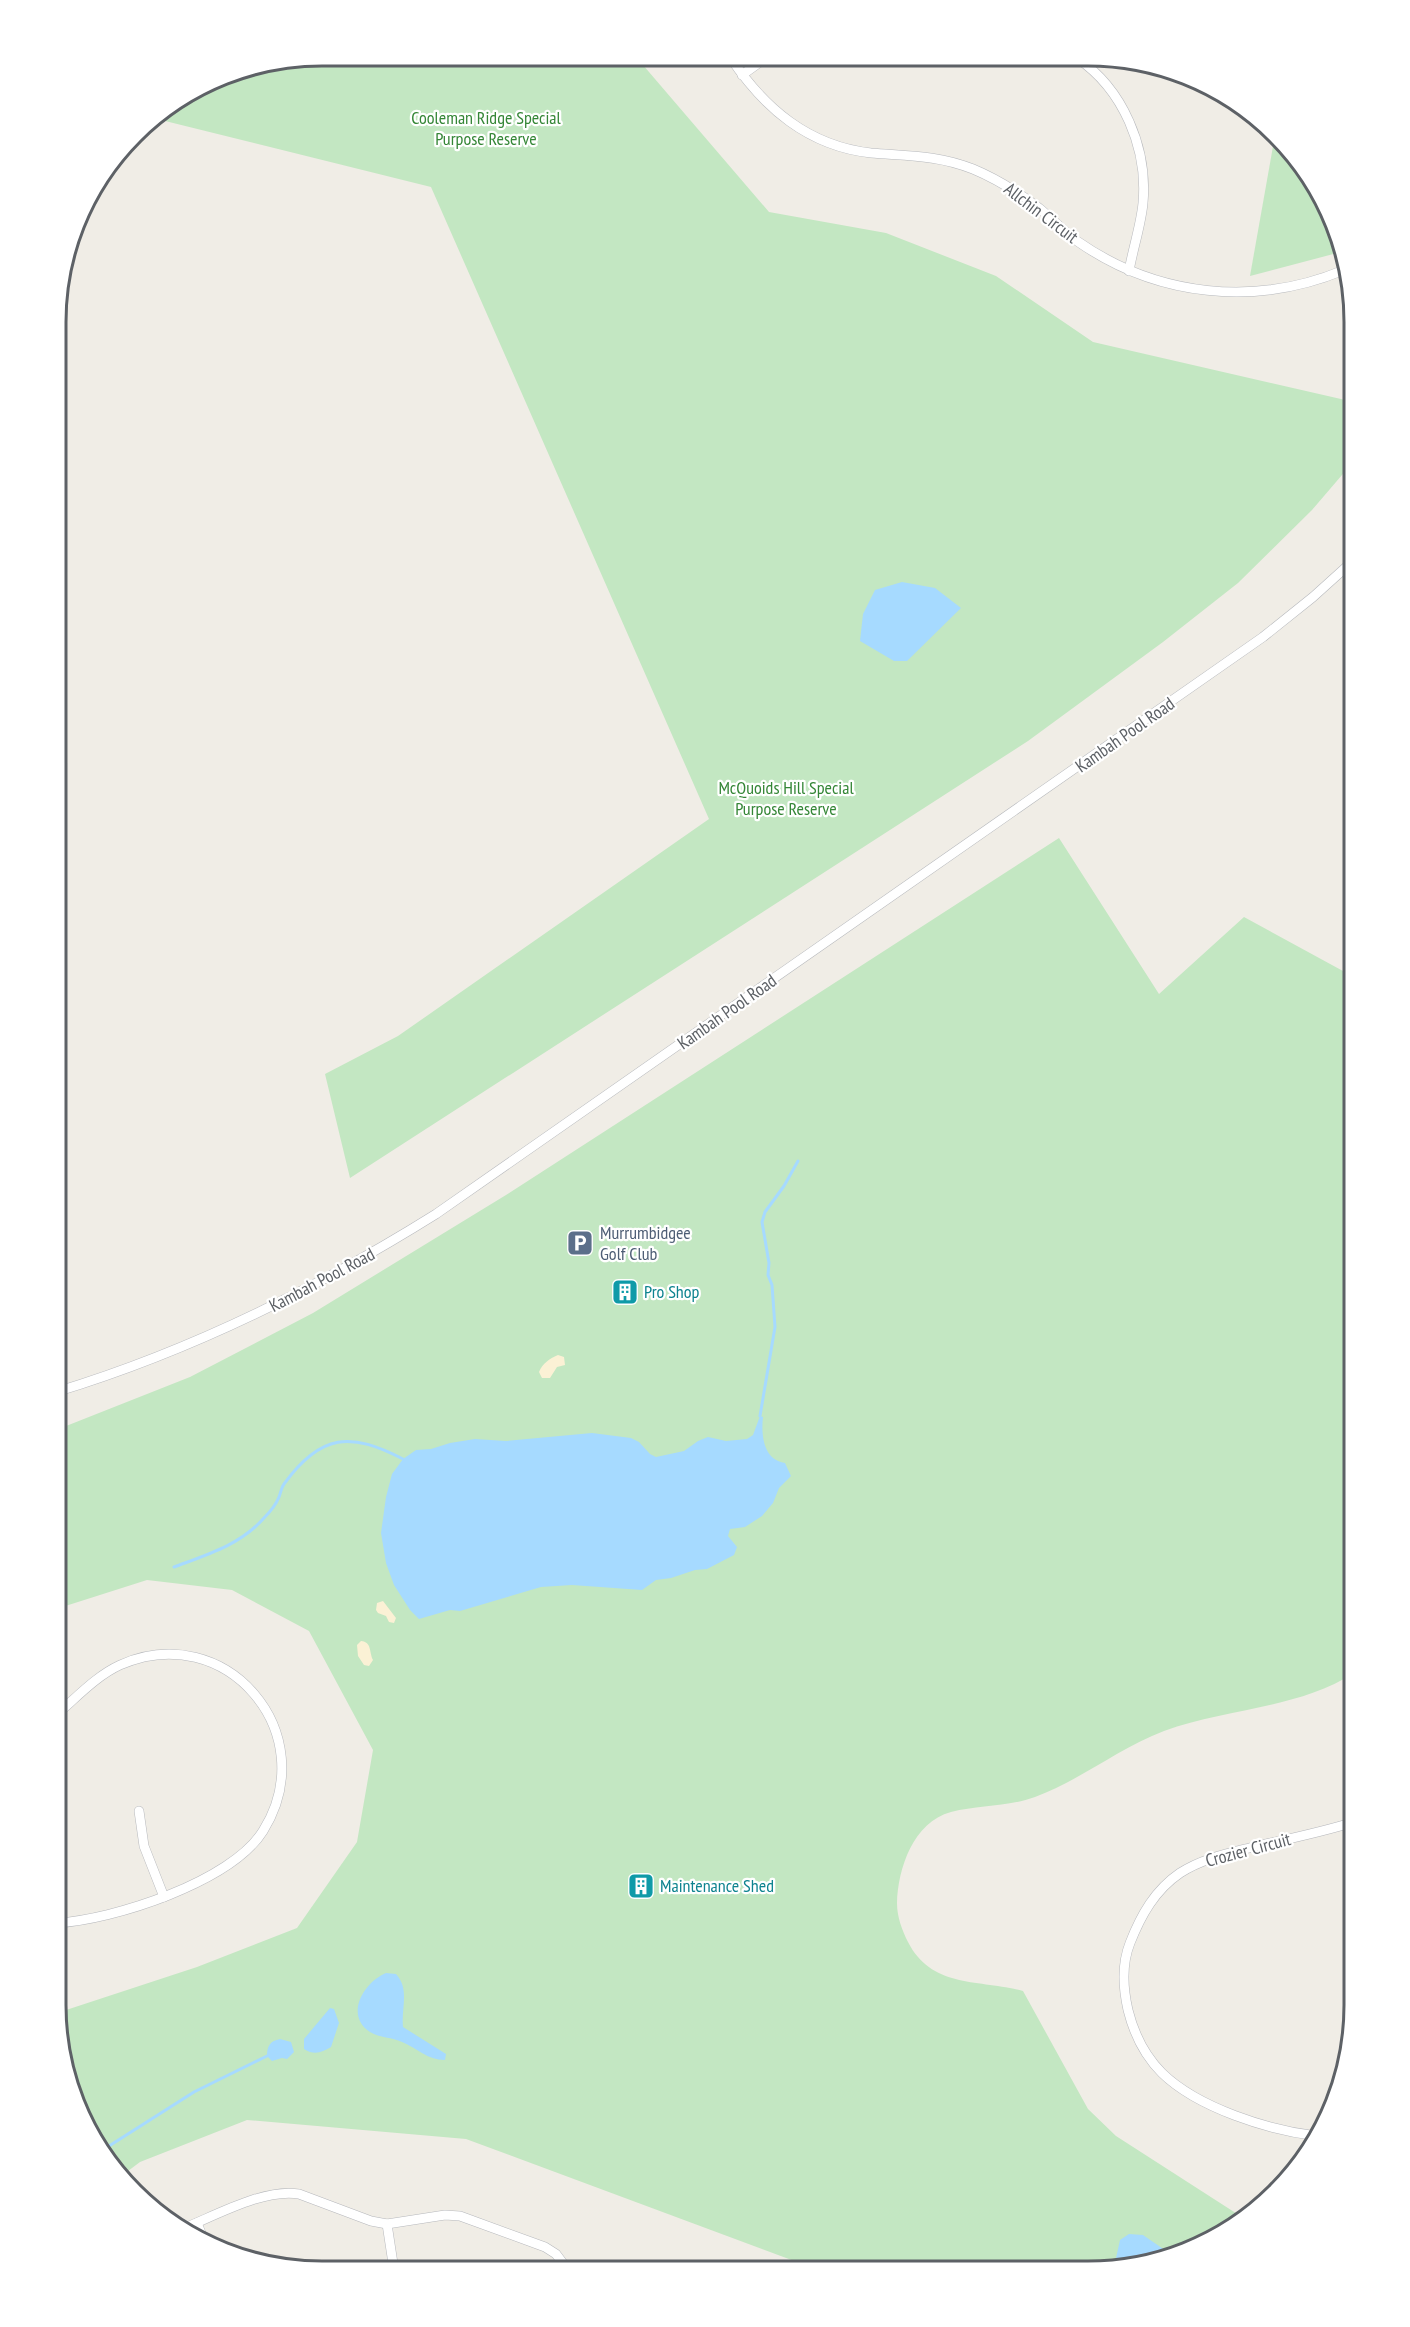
<svg xmlns="http://www.w3.org/2000/svg" width="1410" height="2327" viewBox="0 0 1410 2327" font-family="'PT Sans Narrow',sans-serif">
  <style>
    .green { fill: #c3e7c2 }
    .sand { fill: #fbf1d5 }
    .water { fill: #a6daff }
    .lines { fill: none; stroke-linecap: round; stroke-linejoin: round }
    .stream { stroke: #a6daff; stroke-width: 3 }
    .minor-casing { stroke: #b6b8bc; stroke-width: 10 }
    .minor { stroke: #fff; stroke-width: 9 }
    .labels { text-anchor: middle; stroke-width: 4.5; stroke-linejoin: round; paint-order: stroke }
    .park-label { font-size: 18px; fill: #348636; stroke: #fff }
    .street-label { font-size: 18px; fill: #5d6166; stroke: #fff }
    .service-label { font-size: 18px; fill: #4e5e75; stroke: #fff; text-anchor: start }
    .culture-label { font-size: 18px; fill: #0d838f; stroke: #fff; text-anchor: start }
    .rim { fill: none; stroke: #5d6166; stroke-width: 3 }
  </style>
  <rect width="100%" height="100%" fill="#f0ede6"/>
  <g class="green">
    <path d="M322 56H658L643 65 769 212 886 233 996 276 1093 342 1354 402V461L1312 510 1238 583 1163 642 1028 741 350 1178 325 1074 398 1036 709 819 431 187 153 118 220 76Z"/>
    <path d="M1275 135 1300 160 1334 220 1341 252 1250 276Z"/>
    <path d="M1059 838 1159 994 1244 917 1354 977V1673C1298 1709 1226 1708 1164 1731 1119 1748 1081 1780 1035 1797 1008 1807 979 1805 951 1812 913 1822 898 1869 897 1903 897 1917 902 1930 908 1942 932 1989 979 1979 1023 1991L1088 2109 1116 2136 1245 2219 1190 2251 1089 2271H821L466 2139 247 2120 140 2162 120 2177 111 2168 76 2107 57 2013 197 1967 297 1928 357 1842 373 1750 309 1631 232 1590 147 1580 56 1609V1430L190 1377 313 1313 506 1195Z"/>
  </g>
  <g class="sand">
    <path d="M558 1355 564 1357 565 1365 557 1367 550 1378H542L539 1372C543 1363 549 1359 558 1355Z"/>
    <path d="M383 1601 396 1618 394 1623 389 1622 386 1616 378 1613 376 1610 377 1603Z"/>
    <path d="M361 1641C372 1642 369 1652 373 1660L369 1666 364 1665 358 1656 357 1645Z"/>
  </g>
  <g class="water">
    <path d="M902 582 935 588 961 608 907 661H894L860 641 863 614 875 590Z"/>
    <path d="M760 1416 763 1417C761 1434 763 1460 785 1463L791 1476 779 1488 773 1503 762 1516 745 1527 730 1529 728 1536 737 1547 734 1555 707 1569 695 1570 671 1578 656 1580 642 1590 572 1585 541 1587 460 1611 450 1610 419 1619 410 1610 394 1585 386 1563 381 1533 386 1497 392 1474 403 1459 416 1450 431 1449 450 1443 475 1439 506 1441 592 1433 631 1438 639 1442 650 1454 656 1457 684 1451 698 1441 708 1437 726 1441 747 1439 753 1435Z"/>
    <path d="M386 1973 396 1974C410 1989 401 2009 403 2027L446 2054 445 2060C427 2060 417 2048 402 2042 392 2037 380 2038 370 2032 344 2015 364 1982 386 1973Z"/>
    <path d="M330 2008 334 2009 339 2023 331 2047C322 2052 315 2056 304 2049V2039Z"/>
    <path d="M280 2039 291 2042 294 2052 287 2059 282 2058 272 2061 267 2056C267 2046 270 2041 280 2039Z"/>
    <path d="M1129 2234 1143 2235 1172 2255 1114 2267 1120 2240Z"/>
  </g>
  <g class="lines">
    <g class="stream">
      <path d="M760 1416 775 1327 772 1285 768 1275 769 1263 762 1222 765 1212 784 1186 798 1161"/>
      <path d="M174 1567C206 1555 240 1545 263 1519 269 1513 276 1505 279 1497 281 1492 281 1488 284 1484 321 1433 351 1432 403 1459"/>
      <path d="M102 2153 109 2146 194 2092 267 2056"/>
    </g>
    <defs>
      <g id="minor">
        <path d="M730 57C764 108 808 146 871 153 907 156 938 155 973 169 997 179 1019 193 1039 208 1052 219 1064 231 1077 241 1157 297 1255 307 1344 270"/>
        <path d="M1077 58C1123 89 1148 148 1143 203 1141 225 1133 248 1129 271"/>
        <path d="M742 75 767 57"/>
        <path d="M56 1392C191 1351 316 1289 436 1214L1263 637 1313 597 1354 560"/>
        <path d="M139 1811 144 1846 164 1897"/>
        <path d="M1352 1823 1354 1837"/>
        <path d="M56 1923C113 1920 231 1882 263 1831 324 1734 226 1618 120 1665 96 1676 76 1698 56 1715"/>
        <path d="M1317 2136C1268 2130 1198 2108 1162 2073 1144 2055 1134 2034 1128 2010 1123 1988 1122 1963 1130 1943 1141 1915 1155 1890 1180 1873 1203 1858 1230 1853 1257 1846 1289 1839 1322 1832 1354 1822"/>
        <path d="M197 2223 205 2243"/>
        <path d="M387 2224 394 2270"/>
        <path d="M182 2229C215 2216 264 2188 299 2194L371 2221 387 2224 445 2215 460 2216 545 2247 556 2254 568 2270"/>
      </g>
    </defs>
    <use href="#minor" class="minor-casing"/>
    <use href="#minor" class="minor"/>
  </g>
  <defs>
    <symbol id="parking-square" viewBox="-11 -11 22 22"><rect x="-9" y="-9" width="18" height="18" rx="4" fill="#5c6f8a" stroke="#fff"/><path d="M-3.5-5.5H1a3.5 3.5 0 0 1 0 7H-1V5.5H-3.5ZM-1-3.4V-.6H.8a1.4 1.4 0 0 0 0-2.8Z" fill="#fff"/></symbol>
    <symbol id="building-square" viewBox="-11 -11 22 22"><rect x="-9" y="-9" width="18" height="18" rx="4" fill="#0f9aa8" stroke="#fff"/><path d="M-4-6H4V6H1V3H-1V6H-4ZM-2.5-4.3h1.7v1.8h-1.7ZM.8-4.3h1.7v1.8H.8ZM-2.5-1h1.7V.8h-1.7ZM.8-1h1.7V.8H.8Z" fill="#fff"/></symbol>
  </defs>
  <g fill-rule="evenodd">
    <use href="#parking-square" x="565" y="1228" width="30" height="30"/>
    <use href="#building-square" x="610" y="1277" width="30" height="30"/>
    <use href="#building-square" x="626" y="1871" width="30" height="30"/>
  </g>
  <g class="labels">
    <g class="park-label">
      <text x="486" y="124">Cooleman Ridge Special<tspan x="486" dy="21">Purpose Reserve</tspan></text>
      <text x="786" y="794">McQuoids Hill Special<tspan x="786" dy="21">Purpose Reserve</tspan></text>
    </g>
    <g class="street-label">
      <text transform="translate(1041 213) rotate(37)" y="6">Allchin Circuit</text>
      <text transform="translate(1125 735) rotate(-35)" y="6">Kambah Pool Road</text>
      <text transform="translate(727 1012) rotate(-35)" y="6">Kambah Pool Road</text>
      <text transform="translate(322 1280) rotate(-28)" y="6">Kambah Pool Road</text>
      <text transform="translate(1248 1850) rotate(-15)" y="6">Crozier Circuit</text>
    </g>
    <g class="service-label">
      <text x="600" y="1239">Murrumbidgee<tspan x="600" dy="21">Golf Club</tspan></text>
    </g>
    <g class="culture-label">
      <text x="644" y="1298">Pro Shop</text>
      <text x="660" y="1892">Maintenance Shed</text>
    </g>
  </g>
  <path d="M0 0H1410V2327H0ZM322 66H1088A256 256 0 0 1 1344 322V2005A256 256 0 0 1 1088 2261H322A256 256 0 0 1 66 2005V322A256 256 0 0 1 322 66Z" fill="#fff" fill-rule="evenodd"/>
  <path class="rim" d="M322 66H1088A256 256 0 0 1 1344 322V2005A256 256 0 0 1 1088 2261H322A256 256 0 0 1 66 2005V322A256 256 0 0 1 322 66Z"/>
</svg>
